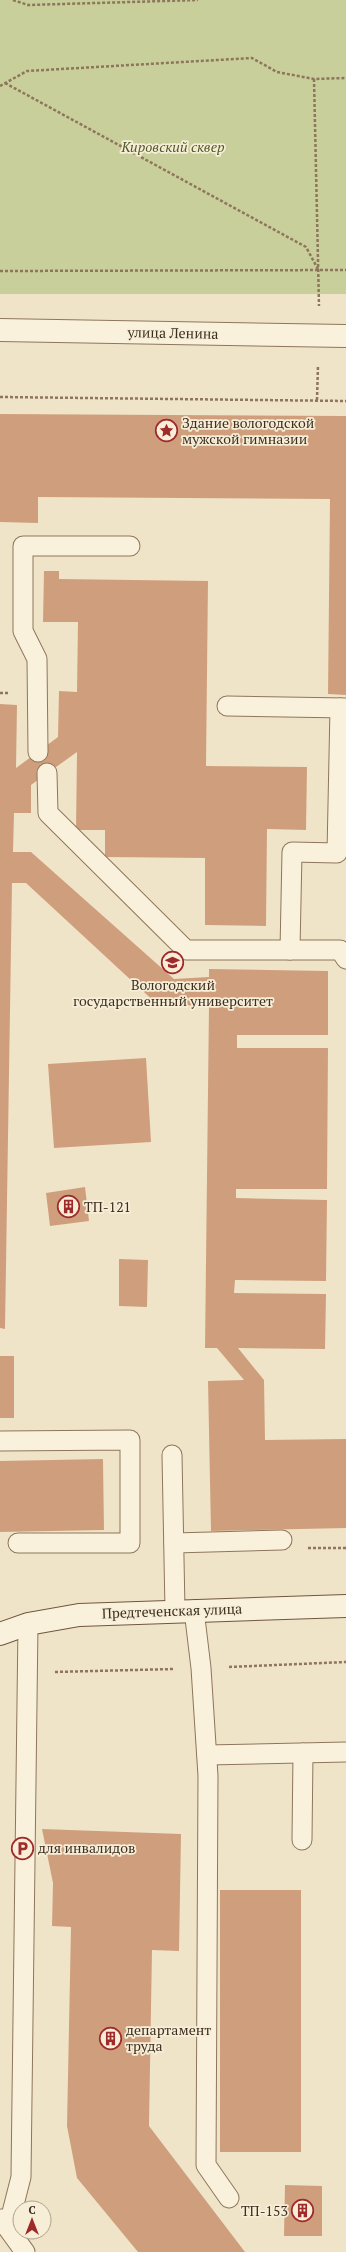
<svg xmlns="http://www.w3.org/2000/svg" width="346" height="2252" viewBox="0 0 346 2252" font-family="'PT Serif',serif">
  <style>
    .green { fill: #c9cf9b }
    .building { fill: #cf9f7d }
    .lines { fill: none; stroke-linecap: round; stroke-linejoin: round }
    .lane-casing { stroke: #8d765c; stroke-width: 21 }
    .street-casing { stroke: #8d765c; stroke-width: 24 }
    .secondary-casing { stroke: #6f573f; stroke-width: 24 }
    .path { stroke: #8d765c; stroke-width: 2.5; stroke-dasharray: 3 2; stroke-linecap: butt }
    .lane { stroke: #faf1dc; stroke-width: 19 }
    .street { stroke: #faf1dc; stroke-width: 22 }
    .secondary { stroke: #faf1dc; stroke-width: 22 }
    .labels { text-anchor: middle; stroke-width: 3.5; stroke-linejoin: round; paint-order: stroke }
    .park-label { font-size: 14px; font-style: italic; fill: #4d5a26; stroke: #f7eed8 }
    .street-label { font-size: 14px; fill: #3d2e20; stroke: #f7eed8 }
    .poi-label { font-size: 14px; fill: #3d2e20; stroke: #f7eed8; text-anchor: start }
  </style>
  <rect width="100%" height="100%" fill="#f0e4c8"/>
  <rect class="green" x="0" y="0" width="346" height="294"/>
  <g class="building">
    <path d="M0 414 346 416V695L328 694 330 499 38 497V523L0 522Z"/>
    <path d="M44 571H59V579L208 581 206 766 307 767 306 830 267 829 266 926 205 925V858L105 857V830H76L77 752 31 785V813H14L13 852H31L174 979 209 977V969L328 971V1035H237V1048H328L327 1189H236V1198L327 1200 326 1281 235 1280 234 1293 326 1294 325 1349 238 1348 264 1380 265 1440 346 1439V1528L211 1531 208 1381 244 1380 217 1348H205L209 1005 159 1006 26 883H12L5 1329 0 1328V704L17 705 16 768 58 737 59 691 77 692 78 622H43Z"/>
    <path d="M146 1058 151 1142 54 1148 48 1064Z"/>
    <path d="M85 1187 89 1221 50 1226 46 1193Z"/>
    <path d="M119 1259 148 1260 147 1307 119 1306Z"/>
    <rect x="0" y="1356" width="14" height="62"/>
    <path d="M103 1459 104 1530 0 1532V1461Z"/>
    <path d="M42 1829 181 1834 179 1951 152 1950 149 2126 245 2252H138L77 2178 67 2126 71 1927 52 1926 53 1883Z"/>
    <rect x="220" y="1890" width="81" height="262"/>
    <path d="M285 2185 322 2186V2236H284Z"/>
  </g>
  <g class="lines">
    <defs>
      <g id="lane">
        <path d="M227 706 346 708"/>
        <path d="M38 752 37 659 23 631V546H130"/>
        <path d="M47 773 48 813 186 950H340L346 959"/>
        <path d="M290 950 292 852 337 853 340 708"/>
        <path d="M0 1441 130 1440V1543H18"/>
        <path d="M172 1455 175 1610"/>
        <path d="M174 1543 282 1540"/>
        <path d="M194 1610 201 1668 208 1776 206 2165 229 2198"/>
        <path d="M207 1755 346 1752"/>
        <path d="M302 1840 303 1753"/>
        <path d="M1 2219 25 2252"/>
        <path d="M8 2228 21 2177 28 1624"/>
      </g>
      <path id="street" d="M0 330 346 336"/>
      <path id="secondary" d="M0 1634 28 1624 79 1615 346 1606"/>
    </defs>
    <use href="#lane" class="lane-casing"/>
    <use href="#street" class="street-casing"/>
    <use href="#secondary" class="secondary-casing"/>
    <g class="path">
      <path d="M13 0 28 5 198 0"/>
      <path d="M314 79 319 306"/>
      <path d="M5 83 306 247 319 271"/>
      <path d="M0 86 27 71 252 58 277 72 314 79 346 78"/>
      <path d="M0 271 346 270"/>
      <path d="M0 397 346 401"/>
      <path d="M317 400 318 365"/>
      <path d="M0 693H9"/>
      <path d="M308 1548H346"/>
      <path d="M229 1667 346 1662"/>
      <path d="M55 1672 174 1669"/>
    </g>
    <use href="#lane" class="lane"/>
    <use href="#street" class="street"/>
    <use href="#secondary" class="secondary"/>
  </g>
  <defs>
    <symbol id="sight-ring" viewBox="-11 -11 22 22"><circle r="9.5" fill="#f7eed8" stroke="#9e2a2b" stroke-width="1.5"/><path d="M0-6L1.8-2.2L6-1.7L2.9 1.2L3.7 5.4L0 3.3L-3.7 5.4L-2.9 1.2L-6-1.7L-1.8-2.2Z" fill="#9e2a2b"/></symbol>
    <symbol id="university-ring" viewBox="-11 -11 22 22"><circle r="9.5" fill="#f7eed8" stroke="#9e2a2b" stroke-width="1.5"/><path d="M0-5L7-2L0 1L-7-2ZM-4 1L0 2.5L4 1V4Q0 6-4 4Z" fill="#9e2a2b"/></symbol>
    <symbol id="building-ring" viewBox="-11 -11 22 22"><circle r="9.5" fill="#f7eed8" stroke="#9e2a2b" stroke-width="1.5"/><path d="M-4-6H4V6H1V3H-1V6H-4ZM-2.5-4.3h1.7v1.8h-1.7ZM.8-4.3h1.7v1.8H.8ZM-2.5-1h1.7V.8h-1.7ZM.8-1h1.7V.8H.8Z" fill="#9e2a2b"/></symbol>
    <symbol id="parking-ring" viewBox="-11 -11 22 22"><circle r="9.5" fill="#f7eed8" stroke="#9e2a2b" stroke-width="1.5"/><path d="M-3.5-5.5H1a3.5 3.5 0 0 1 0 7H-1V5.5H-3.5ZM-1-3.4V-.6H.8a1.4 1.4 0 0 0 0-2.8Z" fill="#9e2a2b"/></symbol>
  </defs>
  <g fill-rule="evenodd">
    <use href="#sight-ring" x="154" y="418" width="25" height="25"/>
    <use href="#university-ring" x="160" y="950" width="25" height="25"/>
    <use href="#building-ring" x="56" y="1194" width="25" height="25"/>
    <use href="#parking-ring" x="10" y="1836" width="25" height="25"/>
    <use href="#building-ring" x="98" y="2026" width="25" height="25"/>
    <use href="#building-ring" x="290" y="2198" width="25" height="25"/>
  </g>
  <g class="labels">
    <g class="park-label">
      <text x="173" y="152">Кировский сквер</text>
    </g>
    <g class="street-label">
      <text transform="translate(173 333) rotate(1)" y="5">улица Ленина</text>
      <text transform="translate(172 1611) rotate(-2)" y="5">Предтеченская улица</text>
    </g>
    <g class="poi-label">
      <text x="182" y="428">Здание вологодской<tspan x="182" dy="16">мужской гимназии</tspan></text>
      <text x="173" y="990" text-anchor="middle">Вологодский<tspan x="173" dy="16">государственный университет</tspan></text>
      <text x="84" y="1212">ТП-121</text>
      <text x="38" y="1853">для инвалидов</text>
      <text x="126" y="2035">департамент<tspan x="126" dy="16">труда</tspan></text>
      <text x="288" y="2216" text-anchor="end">ТП-153</text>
    </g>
  </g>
  <g transform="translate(32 2220)"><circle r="19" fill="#f7eed8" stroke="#ada18e"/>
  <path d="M0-3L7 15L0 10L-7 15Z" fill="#9e2a2b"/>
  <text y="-6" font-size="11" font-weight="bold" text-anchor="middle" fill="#3d2e20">С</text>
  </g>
</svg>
